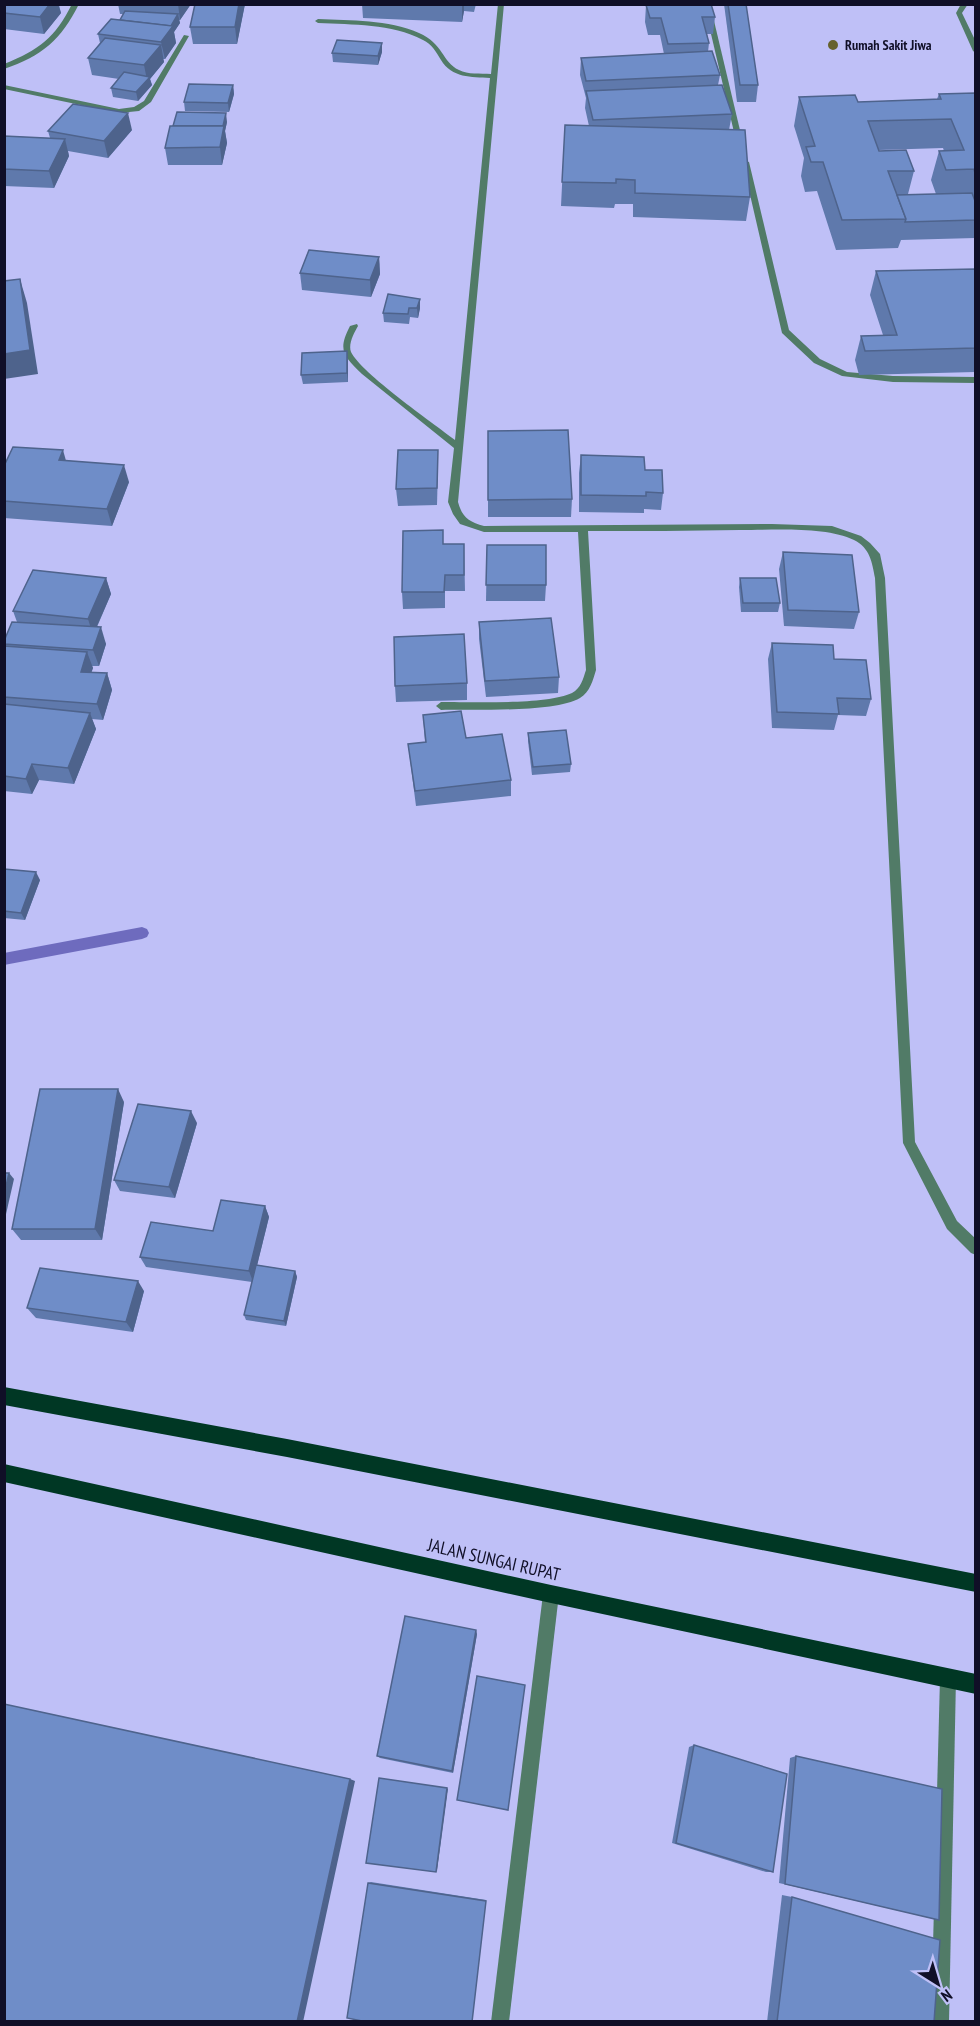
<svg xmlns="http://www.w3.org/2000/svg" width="980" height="2026" viewBox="0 0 980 2026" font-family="'PT Sans Narrow',sans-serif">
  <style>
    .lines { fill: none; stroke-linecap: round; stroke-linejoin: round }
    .stream { fill: #6e6bbe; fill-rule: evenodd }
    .service { fill: #517b67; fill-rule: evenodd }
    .minor { fill: #517b67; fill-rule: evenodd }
    .primary { fill: #003724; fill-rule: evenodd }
    .wall { fill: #5f79ac; fill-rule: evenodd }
    .shaded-wall { fill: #4e638c }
    .building { fill: #6f8dc8; stroke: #4e638c; stroke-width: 1.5 }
    .poi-dot { fill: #66612d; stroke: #bfc0f7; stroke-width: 2 }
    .labels { text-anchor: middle; stroke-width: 4.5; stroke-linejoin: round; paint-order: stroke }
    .far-poi-label { font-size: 14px; font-weight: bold; fill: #100f27; stroke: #bfc0f7; text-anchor: start }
    .near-street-label { font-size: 18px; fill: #100f27; stroke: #bfc0f7 }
  </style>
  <rect width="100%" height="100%" fill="#bfc0f7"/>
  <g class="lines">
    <path class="stream" d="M142 927 147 929 149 933 147 937 142 939 4 965V953Z"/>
    <g class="service">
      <path d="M704 4H710L744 147 737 145Z"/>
      <path d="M961 4H968L962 13 976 42V53L973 51 956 13Z"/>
      <path d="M742 160 749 162 789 330 820 359 847 372 893 376 976 377V383L893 382 842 376 814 363 782 333Z"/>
    </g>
    <g class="minor">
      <path d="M72 4H79C61 40 42 56 4 69V64C39 50 55 38 72 4Z"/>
      <path d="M498 4H504L458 502C462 517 469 522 484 526L772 524 832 526 861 536 870 543 880 554 885 578 915 1142 957 1221 976 1239V1255L971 1253 947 1229 903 1143 875 578C872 562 870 548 854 540 826 526 772 530 740 530 689 531 639 531 588 531L596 670C593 680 590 692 580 698 554 713 474 709 441 710L436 706 441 702C471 702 547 705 572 693 581 688 583 679 586 670L578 532H484L460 524 453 514 448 502 454 448 362 374C344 356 337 351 350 326L357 324 358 326C354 333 348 344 351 352 361 373 433 423 455 440L490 78C471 77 452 78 441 60 436 52 432 44 423 40 391 23 353 25 318 23L315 21 318 19C351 21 388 19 419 33 443 43 442 62 459 70 468 75 480 73 491 74Z"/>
      <path d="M184 35 189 36 151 102 139 111 119 113 4 89V85L119 109 134 107 144 101Z"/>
      <path d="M551 1586 556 1589 559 1594 509 2022H491L543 1594 546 1589Z"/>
      <path d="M948 1670 953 1673 956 1678 949 2022H931L940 1678 943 1673Z"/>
    </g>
    <g class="primary">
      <path d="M4 1387 287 1439 976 1574V1592L287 1457 4 1405Z"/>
      <path d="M4 1464 551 1585 976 1674V1694L551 1603 4 1482Z"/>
    </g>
  </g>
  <g class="wall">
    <path d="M4 4H60L59 5 61 13 44 34 4 29Z"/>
    <path d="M118 4H191L180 20H179L180 23 174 32 176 43 165 59H163L164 62 150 79 152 85 138 101 113 97 111 88 119 79 92 75 88 58 100 43 98 34 120 20 123 14H120Z"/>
    <path d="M245 4 237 44H193L190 27Z"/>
    <path d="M362 4H476L474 12 464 11 462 22 363 18Z"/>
    <path d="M724 4H746L758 85 756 102H737Z"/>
    <path d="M646 5 715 17 713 34H707L709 43 708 52 720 75 718 85 732 114 729 130 750 197 746 221 633 217V204H615L614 208 561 206 565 125 589 126 585 108 586 98 580 75 581 58 664 54 660 35H648L645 22Z"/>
    <path d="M382 43V52L378 65 333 62 332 53Z"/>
    <path d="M233 85 234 94 229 112 185 111 184 102Z"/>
    <path d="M975 93V238L901 240 898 248 836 250 817 191 805 192 801 176 804 158 794 126 799 97 858 102 937 99 939 94ZM943 148 944 151H939L931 180 936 194H908L914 171 879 151V150Z"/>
    <path d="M227 122 225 131 227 143 222 165H168L165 148Z"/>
    <path d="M132 130 108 158 68 151 69 156 54 188 4 186V136L50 138 48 131Z"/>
    <path d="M379 257 380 274 371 297 302 290 300 273Z"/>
    <path d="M975 269V372L859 375 855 360 861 336 883 335 870 295 876 271Z"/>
    <path d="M420 299V308L418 318 410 317 409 324 384 322 383 313Z"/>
    <path d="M348 361V382L303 384 301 375Z"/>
    <path d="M488 431 572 499 571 517H488Z"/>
    <path d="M581 455 645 470 663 493 661 510 644 509V513L579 512V473Z"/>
    <path d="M66 460 129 482 112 526 4 518V466Z"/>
    <path d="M438 467 437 505 398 506 396 489Z"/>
    <path d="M444 544H464L465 591H445V608L403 609 402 592Z"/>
    <path d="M487 545 546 585 545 601H486Z"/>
    <path d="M783 552 859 612 854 629 784 626 779 569Z"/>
    <path d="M106 578 111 594 97 627 106 644 99 666H92L93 668 91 672 107 673 112 690 103 720 92 719 96 729 74 784 39 780 32 794 4 791V641L17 622 13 611Z"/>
    <path d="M740 578 780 603 778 612H741L739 587Z"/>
    <path d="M479 622 559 677 558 693 486 697 479 639Z"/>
    <path d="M772 643 834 659 871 699 866 716 838 715 834 730 772 728 768 659Z"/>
    <path d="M467 683V700L396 702 395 686Z"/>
    <path d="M423 715 466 738 511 780V796L416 806 408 744 425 742Z"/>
    <path d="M528 733 571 764 570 772 532 775 528 741Z"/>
    <path d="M4 869 40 880 25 920 4 918Z"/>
    <path d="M124 1102 102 1240H21L12 1229Z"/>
    <path d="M197 1123 175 1198 120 1191 114 1180Z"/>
    <path d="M265 1206 269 1217 257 1265 295 1271 297 1277 286 1326 246 1320 244 1315 252 1282 146 1267 140 1257 213 1231Z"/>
    <path d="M144 1291 133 1332 36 1318 27 1308Z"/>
    <path d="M477 1634 453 1773 380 1758 377 1756Z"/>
    <path d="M694 1745 773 1872H766L672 1843 689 1747Z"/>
    <path d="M796 1756 939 1920 779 1883 790 1758Z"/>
    <path d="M371 1882 486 1900 472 2022 368 1883Z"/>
    <path d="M782 1895 792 1897 934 2022H767Z"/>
  </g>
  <g class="shaded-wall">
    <path d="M50 4H58L61 13 44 34 40 17Z"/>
    <path d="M178 4H191L180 20Z"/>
    <path d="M239 4H245L237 44 235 27Z"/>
    <path d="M462 4H464V11L462 22Z"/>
    <path d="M178 14 180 23 174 32 176 43 165 59 161 42Z"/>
    <path d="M382 43V52L378 65V56Z"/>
    <path d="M161 45 164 62 150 79 152 85 138 101 136 92 147 80 144 65Z"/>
    <path d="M233 85 234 94 229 112 228 103Z"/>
    <path d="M128 113 132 130 108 158 104 141Z"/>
    <path d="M226 113 227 122 225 131 227 143 222 165 220 147 222 129Z"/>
    <path d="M65 139 69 156 54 188 49 171Z"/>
    <path d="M379 257 380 274 371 297 370 280Z"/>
    <path d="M20 279 27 303 38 374 4 379V354Z"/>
    <path d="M420 299V308L418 318 417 308Z"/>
    <path d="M347 351 348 361V382L347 373Z"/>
    <path d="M63 450 68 468 59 460Z"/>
    <path d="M124 465 129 482 112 526 107 509Z"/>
    <path d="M106 578 111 594 93 635 88 619Z"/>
    <path d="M101 627 106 644 99 666 93 650Z"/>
    <path d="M87 652 93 668 86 688 81 672Z"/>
    <path d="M107 673 112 690 103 720 97 704Z"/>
    <path d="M90 713 96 729 74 784 68 768Z"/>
    <path d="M32 764 39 780 32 794 26 779Z"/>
    <path d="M36 872 40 880 25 920 21 913Z"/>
    <path d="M118 1089 124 1102 102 1240 95 1229Z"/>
    <path d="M191 1111 197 1123 175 1198 169 1187Z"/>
    <path d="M9 1173 14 1179 4 1223V1195Z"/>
    <path d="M265 1206 269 1217 253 1282 249 1271Z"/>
    <path d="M295 1271 297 1277 286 1326 284 1321Z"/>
    <path d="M138 1281 144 1291 133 1332 126 1322Z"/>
    <path d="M476 1630 477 1634 453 1773 452 1771Z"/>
    <path d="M350 1779 355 1781 303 2022H297Z"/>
    <path d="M447 1788 448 1789 437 1871 436 1872Z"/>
  </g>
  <g class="building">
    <path d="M4 4H50L40 17 4 13Z"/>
    <path d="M195 4H239L235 27H190Z"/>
    <path d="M657 4H711L715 17H702L709 43 668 44 661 18H650L646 5Z"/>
    <path d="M728 4H746L758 85H740Z"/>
    <path d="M125 11 178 14 171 26 120 20Z"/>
    <path d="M111 19 173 26 161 42 98 34Z"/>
    <path d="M105 38 161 45 144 65 88 58Z"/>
    <path d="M337 40 382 43 378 56 332 53Z"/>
    <path d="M712 51 720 75 586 81 581 58Z"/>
    <path d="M124 72 150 77 136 92 111 88Z"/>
    <path d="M189 84 233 85 228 103 184 102Z"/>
    <path d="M722 85 732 114 593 120 586 91Z"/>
    <path d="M975 93V173L974 169 946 170 939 151 964 150 951 119 868 121 879 151 906 150 914 171H888L906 219 842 220 823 162H811L806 147 815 146 799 97 855 95 858 102 941 99 939 94Z"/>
    <path d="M73 104 128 113 104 141 48 131Z"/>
    <path d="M177 112 226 113 223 126H173Z"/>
    <path d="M565 125 745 130 750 197 635 193V180L616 179V183L562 182Z"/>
    <path d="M170 126H224L220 147 165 148Z"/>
    <path d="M4 136 65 139 49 171 4 169Z"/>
    <path d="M972 193 975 201V220L905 222 906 219 897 195Z"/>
    <path d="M309 250 379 257 370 280 300 273Z"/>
    <path d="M975 269V348L865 351 861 336 897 335 876 271Z"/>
    <path d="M20 279 30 350 4 354V281Z"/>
    <path d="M388 294 420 299 417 308H409L408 314 383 313Z"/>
    <path d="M347 351V373L301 375 302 353Z"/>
    <path d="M568 430 572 499 488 500V431Z"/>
    <path d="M13 447 63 450 59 460 124 465 107 509 4 501V466Z"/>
    <path d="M398 450H438L437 488 396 489Z"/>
    <path d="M581 455 644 457 645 470H662L663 493 646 492V496L581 495Z"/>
    <path d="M443 530V544H464V575H445L444 592H402L403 531Z"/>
    <path d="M487 545H546V585H486Z"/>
    <path d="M783 552 852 555 859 612 788 610Z"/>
    <path d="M33 570 106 578 88 619 13 611Z"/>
    <path d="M740 578H776L780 603H743Z"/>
    <path d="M551 618 559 677 485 681 479 622Z"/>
    <path d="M12 622 101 627 93 650 4 644V641Z"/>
    <path d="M464 634 467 683 395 686 394 637Z"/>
    <path d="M772 643 833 645 834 659 866 660 871 699 837 698 839 714 777 712Z"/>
    <path d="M4 646 87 652 81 672 107 673 97 704 4 697Z"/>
    <path d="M4 704 90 713 68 768 32 764 26 779 4 776Z"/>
    <path d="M461 711 466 738 502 734 511 780 415 791 408 744 426 742 423 715Z"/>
    <path d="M566 730 571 764 533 767 528 733Z"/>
    <path d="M4 869 36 872 21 913 4 911Z"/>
    <path d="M40 1089H118L95 1229H12Z"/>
    <path d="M138 1104 191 1111 169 1187 114 1180Z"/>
    <path d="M4 1173H9L4 1195Z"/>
    <path d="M221 1200 265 1206 249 1271 140 1257 151 1222 213 1231Z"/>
    <path d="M256 1265 295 1271 284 1321 244 1315Z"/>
    <path d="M40 1268 138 1281 126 1322 27 1308Z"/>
    <path d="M405 1616 476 1630 452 1771 377 1756Z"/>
    <path d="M477 1676 525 1685 508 1810 457 1800Z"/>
    <path d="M4 1704 350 1779 297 2022H4Z"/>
    <path d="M694 1745 787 1774 773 1872 676 1843Z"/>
    <path d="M796 1756 942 1789 939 1920 785 1884Z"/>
    <path d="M379 1778 447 1788 436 1872 366 1863Z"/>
    <path d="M368 1883 486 1901 472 2022H367L347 2018Z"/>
    <path d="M792 1897 940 1940 934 2022H777Z"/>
  </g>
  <circle class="poi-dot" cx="833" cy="45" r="6"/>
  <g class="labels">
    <g class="far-poi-label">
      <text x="845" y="50">Rumah Sakit Jiwa</text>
    </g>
    <g class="near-street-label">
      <text transform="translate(494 1560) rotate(13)" y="6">JALAN SUNGAI RUPAT</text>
    </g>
  </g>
  <rect width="980" height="2026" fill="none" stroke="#100f27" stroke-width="12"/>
  <g transform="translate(938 1984) rotate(143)" stroke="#bfc0f7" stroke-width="4.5" paint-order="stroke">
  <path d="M0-4.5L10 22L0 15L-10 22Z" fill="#100f27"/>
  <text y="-9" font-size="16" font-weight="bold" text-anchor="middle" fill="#100f27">N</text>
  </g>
</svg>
